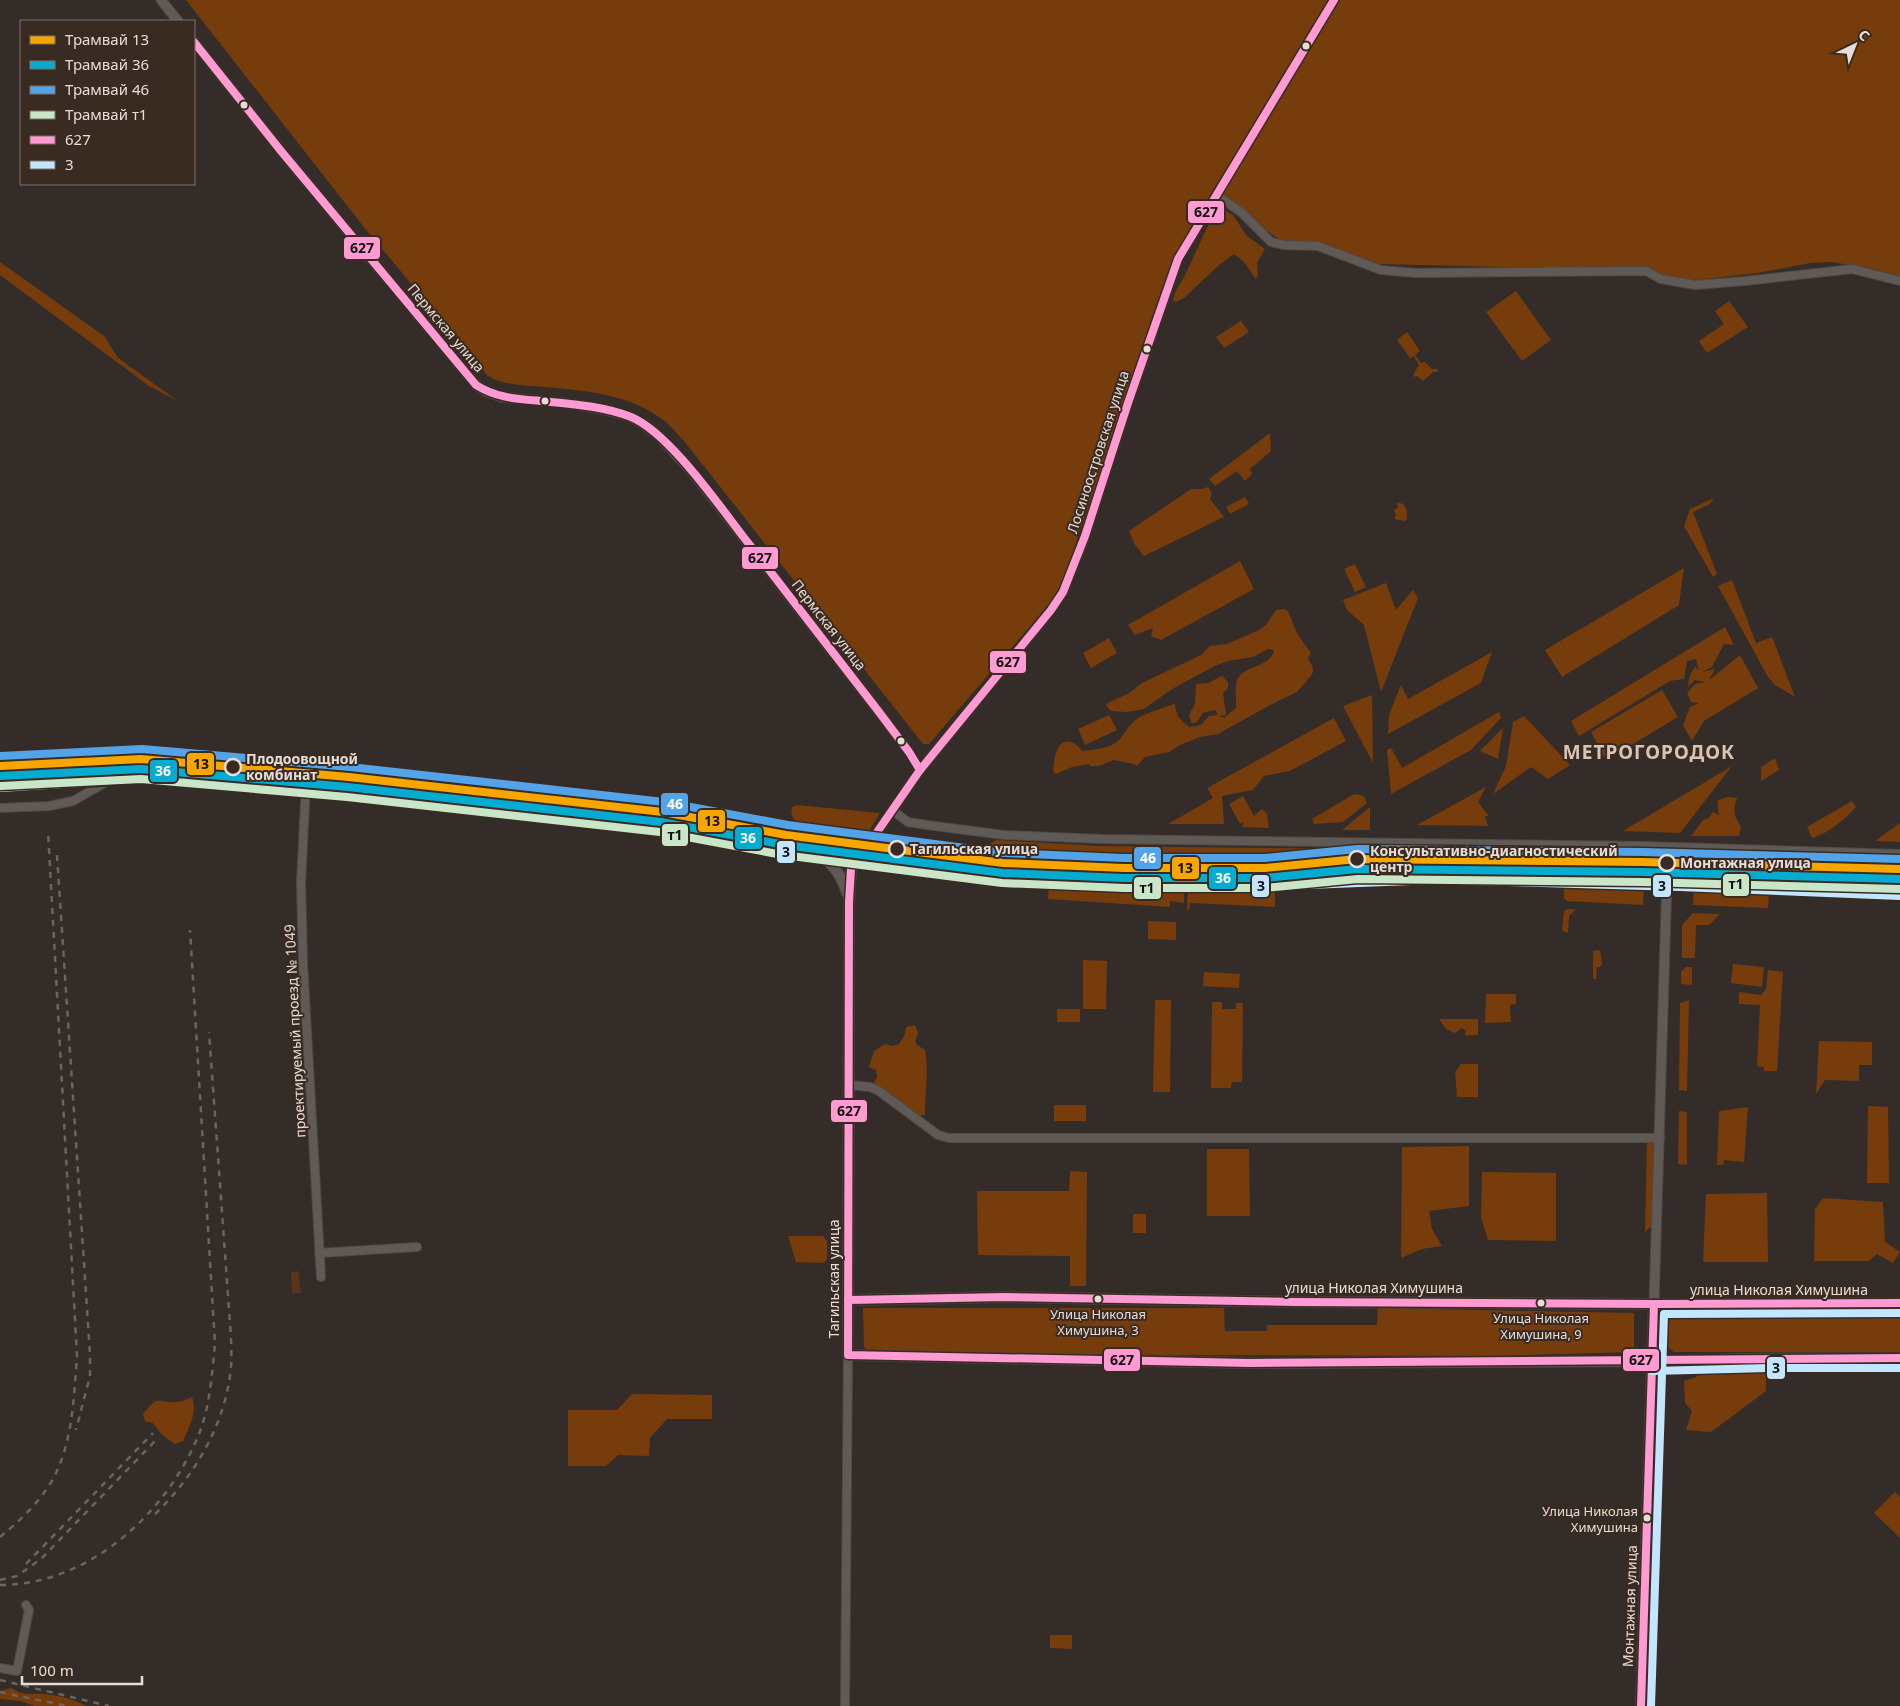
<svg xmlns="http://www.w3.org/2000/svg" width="1900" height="1706" viewBox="0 0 1900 1706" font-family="'Noto Sans',sans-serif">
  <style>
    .green { fill: #763c0b }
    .water { fill: #5c3519 }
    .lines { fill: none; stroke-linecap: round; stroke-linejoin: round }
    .minor-casing { stroke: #504945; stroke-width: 10 }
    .tertiary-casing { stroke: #504945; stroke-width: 11 }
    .secondary-casing { stroke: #504945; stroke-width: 12 }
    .minor { stroke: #605a56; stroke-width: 8 }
    .tertiary { stroke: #605a56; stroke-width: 9 }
    .secondary { stroke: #605a56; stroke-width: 10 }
    .rail { stroke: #6b6460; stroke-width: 2.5; stroke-dasharray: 6 6; stroke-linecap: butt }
    .bus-1-casing { stroke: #3a2b22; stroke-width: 11 }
    .bus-2-casing { stroke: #3a2b22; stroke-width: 11 }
    .bus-1 { stroke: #ff9ad2; stroke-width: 8 }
    .bus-2 { stroke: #c2e6ff; stroke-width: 8 }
    .tram-1-casing { stroke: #3a2b22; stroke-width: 11 }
    .tram-2-casing { stroke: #3a2b22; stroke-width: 11 }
    .tram-3-casing { stroke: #3a2b22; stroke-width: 11 }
    .tram-4-casing { stroke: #3a2b22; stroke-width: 11 }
    .tram-1 { stroke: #f7a600; stroke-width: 8 }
    .tram-2 { stroke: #06acd0; stroke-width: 8 }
    .tram-3 { stroke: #53a3e8; stroke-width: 8 }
    .tram-4 { stroke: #c9e6c8; stroke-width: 8 }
    .bus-dot { fill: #e7ddd7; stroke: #3a2b22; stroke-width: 2 }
    .stop-dot { fill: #3a2b22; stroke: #e7ddd7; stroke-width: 2.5 }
    .labels { text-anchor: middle; stroke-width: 4; stroke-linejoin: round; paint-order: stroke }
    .bus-label { font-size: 13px; fill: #e7ddd7; stroke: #3a2b22 }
    .street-label { font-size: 14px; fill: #e7ddd7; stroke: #3a2b22 }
    .stop-label { font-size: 14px; font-weight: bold; fill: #e7ddd7; stroke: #3a2b22; text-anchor: start }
    .district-label { font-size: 19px; font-weight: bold; letter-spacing: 1px; fill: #d7c4b9; stroke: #3a2b22 }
    .line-badge { stroke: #3a2b22; stroke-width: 2 }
    .badge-label { font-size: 14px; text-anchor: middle; font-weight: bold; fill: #fff }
    .pale-badge-label { font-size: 14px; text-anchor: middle; font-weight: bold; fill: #111 }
  </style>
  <rect width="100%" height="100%" fill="#342c28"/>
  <g class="green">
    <path d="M186 0H1328L1176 255 1154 321 1078 536 1062 589 929 744H923L684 441C676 433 669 423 659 417 627 394 582 390 544 387 525 385 505 386 488 376L363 226Z"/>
    <path d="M1340 0H1900V276L1870 268 1831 262 1810 263 1758 273 1697 280 1664 276 1646 266 1628 268H1553L1380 264 1321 243 1281 240 1265 230 1246 211 1221 194Z"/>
    <path d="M1217 211H1226L1233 215 1247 236 1265 249 1257 263 1258 276 1255 278 1244 262 1234 254 1219 265 1184 298 1176 302 1173 300 1175 292 1185 275 1212 217Z"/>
    <path d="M0 262 104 336 118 358 178 401 149 386 0 275Z"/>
    <path d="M1516 291 1551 340 1522 361 1486 312Z"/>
    <path d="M1729 301 1748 327 1707 353 1699 341 1724 324 1715 311Z"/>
    <path d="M1241 321 1249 332 1224 348 1216 337Z"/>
    <path d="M1407 332 1420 351 1415 355 1421 363 1425 362 1432 369H1437L1439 372H1433L1423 381 1417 376 1415 377 1413 375 1419 365 1414 356 1410 358 1397 340Z"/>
    <path d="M1270 433 1271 451 1250 469 1252 474 1245 481 1237 471 1215 486 1209 479Z"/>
    <path d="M1208 487 1212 493 1210 499 1224 517 1144 556 1135 545 1129 531 1191 489H1202Z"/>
    <path d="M1245 497 1249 504 1230 514 1226 507Z"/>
    <path d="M1714 498 1710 504 1693 512 1717 574 1713 577 1684 526 1690 509Z"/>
    <path d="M1397 502 1403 504 1407 510V519L1404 521 1394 519 1396 516 1394 510 1398 507Z"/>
    <path d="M1240 561 1254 589 1161 640 1151 636 1153 628 1135 635 1128 625Z"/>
    <path d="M1355 564 1366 587 1355 592 1344 569Z"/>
    <path d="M1684 568 1679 605 1562 677 1545 650Z"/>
    <path d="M1732 580 1756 643 1772 637 1795 697 1775 685 1768 677 1718 586Z"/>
    <path d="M1386 583 1396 610 1413 590 1418 598 1381 692 1364 625 1347 610 1343 600Z"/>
    <path d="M1284 609 1288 611 1298 635 1311 653 1308 658 1313 668V672L1311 676 1297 692 1274 703 1218 734 1200 737 1180 745 1169 752 1145 757 1137 766 1134 764 1114 760 1099 766H1090L1089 764 1072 767 1056 774 1053 771C1054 761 1056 735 1073 743 1078 745 1079 748 1083 751 1095 749 1111 749 1120 739 1126 731 1130 724 1138 718 1140 716 1170 705 1175 704 1176 716 1180 720 1189 727L1201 725 1209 716 1218 715 1215 710 1203 713 1197 722 1192 724 1189 715 1195 704 1196 684 1208 683 1222 676 1228 682V688L1223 693 1226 715 1219 716 1224 718 1236 708C1236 700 1235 687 1237 680 1243 665 1271 668 1274 650L1268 649 1253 657 1228 661 1215 666 1172 689 1144 709 1127 712 1111 711 1108 708 1106 704 1129 693 1142 683 1201 655 1210 646 1227 644 1259 630 1266 625 1276 610Z"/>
    <path d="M1725 627 1734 645 1724 644 1712 667 1702 672 1715 669 1709 680 1740 655 1758 688 1704 721 1692 741 1683 725 1690 707 1699 703 1691 702 1687 693 1695 684 1705 682 1695 680 1688 687 1689 678 1695 666 1699 671 1696 659 1687 661 1684 679 1670 681 1579 736 1571 721Z"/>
    <path d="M1109 638 1117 653 1091 668 1083 653Z"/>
    <path d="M1492 652 1481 683 1388 734 1389 715 1401 685 1408 699Z"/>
    <path d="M1662 690 1678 717 1606 760 1591 732Z"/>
    <path d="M1372 695 1373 763 1343 706Z"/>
    <path d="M1499 712 1501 718 1471 750 1391 794 1387 750 1391 748 1402 768Z"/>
    <path d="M1109 715 1117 730 1085 745 1078 729Z"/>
    <path d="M1524 716 1570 765 1548 779 1531 767 1493 794 1506 766 1513 722Z"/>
    <path d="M1334 718 1346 741 1290 771 1264 776 1253 790 1222 796 1224 824H1168L1213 798 1207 788Z"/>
    <path d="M1503 728 1498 759 1480 751Z"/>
    <path d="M1775 758 1779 770 1761 781V767Z"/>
    <path d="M1732 766 1680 833 1623 831Z"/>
    <path d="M1486 787 1478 802 1489 816H1485L1488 826 1417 825Z"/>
    <path d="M1354 794 1364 796 1367 803 1343 822 1314 824 1312 819Z"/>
    <path d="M1243 796 1254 816 1262 809 1267 814 1269 828 1242 827 1244 822 1240 824 1229 804Z"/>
    <path d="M1727 797 1737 798C1733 810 1733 816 1741 826L1739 836H1691L1703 820 1709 818 1713 812 1719 815 1717 801Z"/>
    <path d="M1852 801 1856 807C1844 820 1829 833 1812 838L1807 827Z"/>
    <path d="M797 805 880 813 869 831H863L796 821C791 817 791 813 792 807Z"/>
    <path d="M1370 807V830H1342Z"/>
    <path d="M1900 823V842L1875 841Z"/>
    <path d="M996 840 1100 846 1361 849 1362 852 1265 862 1016 857 984 854 985 847Z"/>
    <path d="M1441 849 1516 850V853H1441Z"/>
    <path d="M1521 849 1641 851V855L1521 853Z"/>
    <path d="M1647 851H1693L1690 856 1647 854Z"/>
    <path d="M1745 852 1900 858V862L1749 857Z"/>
    <path d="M1752 867 1900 872V879L1752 874Z"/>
    <path d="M1049 881 1184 886V903L1170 901V907L1048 899Z"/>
    <path d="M1564 884 1644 888 1643 905 1567 901 1564 898Z"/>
    <path d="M1188 886 1275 889V907L1190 903 1189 910H1187Z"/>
    <path d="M1694 887 1769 891 1768 908 1693 905Z"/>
    <path d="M1568 909H1576L1569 916 1568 933 1562 931 1564 911Z"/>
    <path d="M1693 913 1720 914 1709 925H1696L1695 958H1682V925Z"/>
    <path d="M1148 921 1176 922V940L1148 939Z"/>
    <path d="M1600 950 1602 964 1600 967H1597L1596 979H1593V951Z"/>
    <path d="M1083 960 1107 961 1106 1009H1083Z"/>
    <path d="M1733 964 1764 967 1762 987 1731 983Z"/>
    <path d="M1686 967H1692V985L1681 984V972Z"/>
    <path d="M1768 970 1783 972 1777 1071H1764V1067L1757 1066 1760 1005 1739 1004V992L1761 995 1766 989Z"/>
    <path d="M1204 972 1240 974 1239 988 1203 986Z"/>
    <path d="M1486 994H1516V1004L1510 1005 1511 1022 1485 1023Z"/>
    <path d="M1155 1000H1171L1170 1092H1153Z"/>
    <path d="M1689 1000 1687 1091 1679 1090 1680 1003Z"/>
    <path d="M1212 1002H1222V1009H1236V1003H1243L1242 1082H1232L1231 1088H1211Z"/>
    <rect x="1057" y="1009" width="23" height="13"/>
    <path d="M1439 1019H1478V1035H1465L1466 1031 1462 1028 1455 1033 1446 1029Z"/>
    <path d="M915 1025 918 1033 915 1041 917 1045 925 1050C929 1072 925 1093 925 1115L918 1116 889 1093 873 1085 877 1077 876 1070 869 1067 874 1051 885 1044 893 1046 899 1044 905 1034 906 1027Z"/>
    <path d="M1819 1041 1872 1042V1065H1859V1081L1825 1080 1816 1094Z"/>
    <path d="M1461 1064H1478V1097H1457L1455 1072Z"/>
    <rect x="1054" y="1105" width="32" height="16"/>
    <path d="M1868 1106 1888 1107 1889 1183H1867Z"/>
    <path d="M1748 1107 1744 1162 1724 1160 1723 1165H1717L1719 1111Z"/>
    <path d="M1679 1111 1687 1112V1165L1678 1164Z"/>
    <path d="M1647 1141H1655L1652 1225 1645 1232Z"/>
    <path d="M1469 1146V1206L1429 1211 1432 1229 1442 1246 1422 1249 1401 1258 1402 1147Z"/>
    <path d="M1207 1149H1249L1250 1216H1207Z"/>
    <path d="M1070 1171 1087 1172 1086 1286H1070V1256L978 1255 977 1191H1069Z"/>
    <path d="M1482 1172 1556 1173V1241L1488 1240 1481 1217Z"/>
    <path d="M1767 1193 1768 1262H1703L1706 1194Z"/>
    <path d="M1823 1198 1883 1202 1885 1242 1900 1252 1893 1263 1877 1254 1868 1261H1814L1815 1209Z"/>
    <rect x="1133" y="1214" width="13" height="19"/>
    <path d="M788 1236H823L827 1241V1259L824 1263 796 1262Z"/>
    <path d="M863 1308H1224L1225 1331H1267V1325H1377L1378 1308 1634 1313V1352L1492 1356 950 1354 866 1349 864 1347Z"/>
    <path d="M1674 1309 1710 1311 1900 1310V1352H1674L1662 1342V1318Z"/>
    <path d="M1702 1371H1766V1391L1711 1432 1686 1430 1692 1411 1685 1403 1684 1381 1696 1377Z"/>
    <path d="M632 1394 712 1395V1419H667L650 1438 649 1456 618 1455 606 1466H568V1410H617Z"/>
    <path d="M192 1397C198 1412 189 1427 183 1441L175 1444 162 1435 153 1423 145 1421 143 1414C161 1392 155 1404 177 1402 182 1402 187 1399 192 1397Z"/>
    <path d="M1895 1492 1900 1497V1538L1874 1513Z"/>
    <path d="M1050 1635H1072V1649L1050 1648Z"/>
    <path d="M11 1688C26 1696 25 1693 41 1694 56 1694 73 1699 86 1706H34L21 1701 0 1699V1691Z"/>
  </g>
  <path class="water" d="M298 1271 301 1293H292L291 1272Z"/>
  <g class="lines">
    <defs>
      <g id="minor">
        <path d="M1215 196 1222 199 1241 212 1271 242 1284 245 1318 246 1381 270 1416 273 1646 271 1661 279 1695 285 1745 281 1852 269 1900 281"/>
        <path d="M306 783 301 883 303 963 321 1277"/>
        <path d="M0 808 49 806 73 801 127 770"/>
        <path d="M892 810 908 822 927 825 1004 835 1102 839 1644 846 1900 854"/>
        <path d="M1374 873V844"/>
        <path d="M849 1085 870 1087 879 1091 938 1135 949 1138H1660"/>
        <path d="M319 1253 417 1247"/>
        <path d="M0 1668 17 1671 29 1610 26 1605"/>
        <path d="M845 1706 848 1355"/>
      </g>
      <g id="tertiary">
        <path d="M161 0 178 21"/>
        <path d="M194 42 281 151 476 385 487 392 502 397 573 404 606 410 631 417 645 425 659 436 694 474 879 712 909 752 920 770"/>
        <path d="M852 852 945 866 1045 873 1282 876 1437 870 1680 877 1900 886"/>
        <path d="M853 852 865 846 873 838 920 770 1051 610 1063 592 1085 536 1128 403 1178 259 1334 0"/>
        <path d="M1667 877 1654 1304 1900 1303"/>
        <path d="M1652 1361 1769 1358H1900"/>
      </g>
      <g id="secondary">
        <path d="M0 778 158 768 580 811 852 852 849 902 848 1355 1250 1363 1652 1361"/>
        <path d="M813 848C830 861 841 873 847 893"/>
        <path d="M848 1300 1004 1297 1296 1302 1654 1304 1641 1706"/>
      </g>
    </defs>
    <use href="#minor" class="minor-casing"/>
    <use href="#tertiary" class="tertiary-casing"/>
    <use href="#secondary" class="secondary-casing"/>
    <use href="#minor" class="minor"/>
    <use href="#tertiary" class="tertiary"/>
    <use href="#secondary" class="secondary"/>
    <g class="rail">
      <path d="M57 855 90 1354V1376L76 1430"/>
      <path d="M155 1514C195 1476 226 1423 231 1367 232 1357 231 1347 231 1337L209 1032"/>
      <path d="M0 1537C21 1520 44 1498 56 1473 73 1438 74 1394 77 1356L48 831"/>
      <path d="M26 1564 153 1433"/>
      <path d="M0 1580 17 1576 41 1559 158 1438"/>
      <path d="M0 1585C89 1585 167 1513 199 1434 210 1406 212 1374 215 1344L190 930"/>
      <path d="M0 1680 109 1706"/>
      <path d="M0 1692 67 1706"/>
    </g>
    <defs>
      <g id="bus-1">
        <path d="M194 42 281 151 476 385C496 398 518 399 541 401 571 404 603 406 631 417 670 433 722 510 749 544 792 600 836 656 879 712L909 752 920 770"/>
        <path d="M852 852 849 902 848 1355 1250 1363 1900 1358"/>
        <path d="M852 852 865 846 873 838 920 770 1051 610 1063 592 1085 536 1128 403 1178 259 1334 0"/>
        <path d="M848 1300 1004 1297 1296 1302 1654 1304 1900 1303"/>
        <path d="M1641 1706 1654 1304"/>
      </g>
      <g id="bus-2">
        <path d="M1 788 158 778 579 821 938 875 1044 883 1282 886 1437 880 1680 887 1900 896"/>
        <path d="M1652 1371 1769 1368H1900"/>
        <path d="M1651 1706 1664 1314 1900 1313"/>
      </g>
    </defs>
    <use href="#bus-1" class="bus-1-casing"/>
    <use href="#bus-2" class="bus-2-casing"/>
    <use href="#bus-1" class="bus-1"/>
    <use href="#bus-2" class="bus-2"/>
    <defs>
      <path id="tram-1" d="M0 766 141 759 349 777 663 812 786 835 1003 863 1124 868H1265L1357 859 1643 862 1900 869"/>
      <path id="tram-2" d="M0 776 141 769 348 787 661 822 785 845 1003 873 1124 878H1265L1357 869 1643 872 1900 879"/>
      <path id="tram-3" d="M0 756 142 749 350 767 664 802 788 825 1004 853 1124 858H1265L1357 849 1643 852 1900 859"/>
      <path id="tram-4" d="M1 786 141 779 347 797 660 832 783 855 1002 883 1124 888H1265L1358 879 1643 882 1899 889"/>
    </defs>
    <use href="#tram-1" class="tram-1-casing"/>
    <use href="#tram-2" class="tram-2-casing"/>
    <use href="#tram-3" class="tram-3-casing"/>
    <use href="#tram-4" class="tram-4-casing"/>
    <use href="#tram-1" class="tram-1"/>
    <use href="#tram-2" class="tram-2"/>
    <use href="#tram-3" class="tram-3"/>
    <use href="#tram-4" class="tram-4"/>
  </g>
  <g class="bus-dot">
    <circle cx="1306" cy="46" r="4.5"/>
    <circle cx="244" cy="105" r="4.5"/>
    <circle cx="1147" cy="349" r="4.5"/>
    <circle cx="545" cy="401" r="4.5"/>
    <circle cx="901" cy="741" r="4.5"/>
    <circle cx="1098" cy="1299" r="4.5"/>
    <circle cx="1541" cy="1303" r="4.5"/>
    <circle cx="1647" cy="1518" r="4.5"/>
  </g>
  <g class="stop-dot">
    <circle cx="233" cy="767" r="8"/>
    <circle cx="897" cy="849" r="8"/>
    <circle cx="1357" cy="859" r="8"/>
    <circle cx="1667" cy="863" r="8"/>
  </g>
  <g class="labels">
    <g class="bus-label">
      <text x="1098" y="1319">Улица Николая<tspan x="1098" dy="16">Химушина, 3</tspan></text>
      <text x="1541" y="1323">Улица Николая<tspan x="1541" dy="16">Химушина, 9</tspan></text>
      <text x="1638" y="1516" text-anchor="end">Улица Николая<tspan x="1638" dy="16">Химушина</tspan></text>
    </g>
    <g class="street-label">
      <text transform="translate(446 328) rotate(50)" y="5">Пермская улица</text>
      <text transform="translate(1098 452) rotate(-72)" y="5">Лосиноостровская улица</text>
      <text transform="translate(829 625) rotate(52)" y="5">Пермская улица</text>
      <text transform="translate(295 1031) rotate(-93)" y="5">проектируемый проезд № 1049</text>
      <text transform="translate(834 1279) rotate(-90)" y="5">Тагильская улица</text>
      <text x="1374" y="1293">улица Николая Химушина</text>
      <text x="1779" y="1295">улица Николая Химушина</text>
      <text transform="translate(1630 1606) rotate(-88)" y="5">Монтажная улица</text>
    </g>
    <g class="stop-label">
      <text x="246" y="764">Плодоовощной<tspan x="246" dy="16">комбинат</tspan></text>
      <text x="910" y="854">Тагильская улица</text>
      <text x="1370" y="856">Консультативно-диагностический<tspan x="1370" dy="16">центр</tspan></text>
      <text x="1680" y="868">Монтажная улица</text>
    </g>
    <g class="district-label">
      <text x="1649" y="759">МЕТРОГОРОДОК</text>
    </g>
  </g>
  <g class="line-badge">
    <rect x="1187" y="200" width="38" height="24" rx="5" fill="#ff9ad2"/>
    <rect x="343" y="236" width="38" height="24" rx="5" fill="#ff9ad2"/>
    <rect x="741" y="546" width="38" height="24" rx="5" fill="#ff9ad2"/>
    <rect x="989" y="650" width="38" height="24" rx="5" fill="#ff9ad2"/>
    <rect x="186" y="752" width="29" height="24" rx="5" fill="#f7a600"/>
    <rect x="149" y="759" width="29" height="24" rx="5" fill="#06acd0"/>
    <rect x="660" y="792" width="29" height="24" rx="5" fill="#53a3e8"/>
    <rect x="697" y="809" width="29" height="24" rx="5" fill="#f7a600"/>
    <rect x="661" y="823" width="28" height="24" rx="5" fill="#c9e6c8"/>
    <rect x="734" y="826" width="29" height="24" rx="5" fill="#06acd0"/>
    <rect x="776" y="840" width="20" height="24" rx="5" fill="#c2e6ff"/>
    <rect x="1133" y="846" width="29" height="24" rx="5" fill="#53a3e8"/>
    <rect x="1171" y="856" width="29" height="24" rx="5" fill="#f7a600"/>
    <rect x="1208" y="866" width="29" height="24" rx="5" fill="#06acd0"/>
    <rect x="1722" y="873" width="28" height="24" rx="5" fill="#c9e6c8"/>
    <rect x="1251" y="874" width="19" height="24" rx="5" fill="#c2e6ff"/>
    <rect x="1652" y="874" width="20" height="24" rx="5" fill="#c2e6ff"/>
    <rect x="1133" y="876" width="29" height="24" rx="5" fill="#c9e6c8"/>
    <rect x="830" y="1099" width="38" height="24" rx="5" fill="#ff9ad2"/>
    <rect x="1622" y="1348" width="38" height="24" rx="5" fill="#ff9ad2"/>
    <rect x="1103" y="1348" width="38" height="24" rx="5" fill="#ff9ad2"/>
    <rect x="1766" y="1356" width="20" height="24" rx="5" fill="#c2e6ff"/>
  </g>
  <g class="badge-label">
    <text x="163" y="776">36</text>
    <text x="675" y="809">46</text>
    <text x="748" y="843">36</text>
    <text x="1148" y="863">46</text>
    <text x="1223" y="883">36</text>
  </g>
  <g class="pale-badge-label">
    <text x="1206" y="217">627</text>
    <text x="362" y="253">627</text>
    <text x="760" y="563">627</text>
    <text x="1008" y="667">627</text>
    <text x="201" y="769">13</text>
    <text x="712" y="826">13</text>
    <text x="675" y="840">т1</text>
    <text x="786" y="857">3</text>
    <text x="1185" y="873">13</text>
    <text x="1736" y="889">т1</text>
    <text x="1261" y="891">3</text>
    <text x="1662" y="891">3</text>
    <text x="1147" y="893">т1</text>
    <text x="849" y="1116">627</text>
    <text x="1641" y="1365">627</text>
    <text x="1122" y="1365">627</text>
    <text x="1776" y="1373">3</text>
  </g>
  <rect x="20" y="20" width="175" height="165" fill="#3a2b22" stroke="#7f726a"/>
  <rect x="30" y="36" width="25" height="8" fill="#f7a600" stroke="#7f726a"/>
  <text x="65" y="45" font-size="15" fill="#e7ddd7">Трамвай 13</text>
  <rect x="30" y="61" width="25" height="8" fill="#06acd0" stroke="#7f726a"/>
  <text x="65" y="70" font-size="15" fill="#e7ddd7">Трамвай 36</text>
  <rect x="30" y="86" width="25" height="8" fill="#53a3e8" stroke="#7f726a"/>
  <text x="65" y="95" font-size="15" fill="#e7ddd7">Трамвай 46</text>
  <rect x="30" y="111" width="25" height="8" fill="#c9e6c8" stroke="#7f726a"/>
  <text x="65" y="120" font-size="15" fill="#e7ddd7">Трамвай т1</text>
  <rect x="30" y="136" width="25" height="8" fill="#ff9ad2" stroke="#7f726a"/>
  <text x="65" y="145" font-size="15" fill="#e7ddd7">627</text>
  <rect x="30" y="161" width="25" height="8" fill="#c2e6ff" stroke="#7f726a"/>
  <text x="65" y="170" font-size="15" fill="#e7ddd7">3</text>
  <g transform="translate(1855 45) rotate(43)" stroke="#3a2b22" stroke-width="4" paint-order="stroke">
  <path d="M0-4L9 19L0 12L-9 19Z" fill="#e7ddd7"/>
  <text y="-8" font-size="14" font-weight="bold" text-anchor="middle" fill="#e7ddd7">С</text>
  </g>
  <path d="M22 1676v8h120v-8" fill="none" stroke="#e7ddd7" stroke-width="2.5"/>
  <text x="30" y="1676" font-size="15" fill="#e7ddd7" stroke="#3a2b22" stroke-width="4" paint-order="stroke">100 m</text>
</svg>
